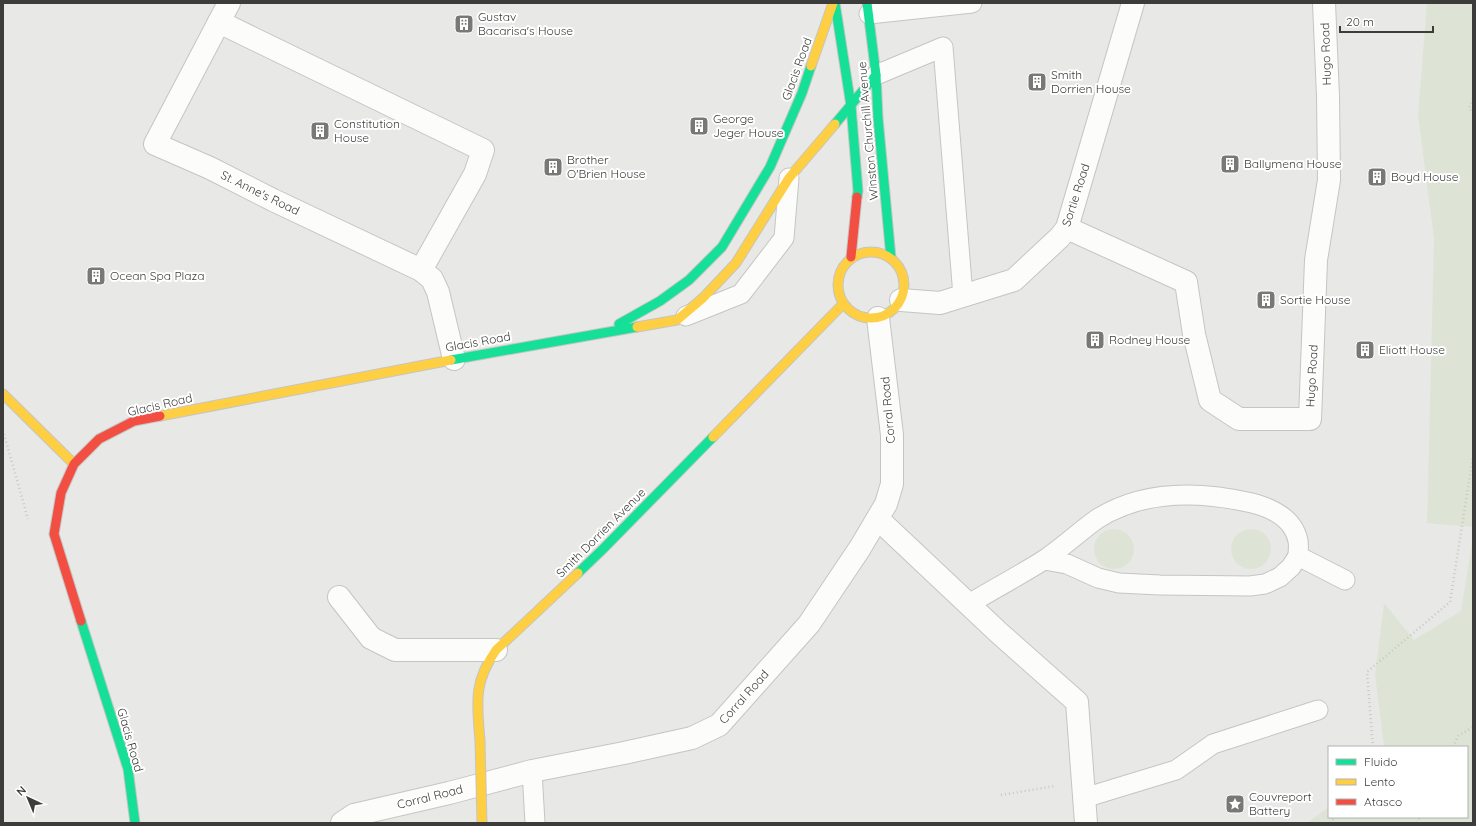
<svg xmlns="http://www.w3.org/2000/svg" width="1476" height="826" viewBox="0 0 1476 826" font-family="Quicksand,sans-serif">
  <style>
    .green { fill: #dee4d5 }
    .lines { fill: none; stroke-linecap: round; stroke-linejoin: round }
    .lane-casing { stroke: #c5c5c4; stroke-width: 21 }
    .street-casing { stroke: #c5c5c4; stroke-width: 24 }
    .fast-casing { stroke: #c5c5c4; stroke-width: 11 }
    .slow-casing { stroke: #c5c5c4; stroke-width: 11 }
    .jam-casing { stroke: #c5c5c4; stroke-width: 11 }
    .path { stroke: #c7c8c7; stroke-width: 2.5; stroke-dasharray: 1 3; stroke-linecap: butt }
    .lane { stroke: #fcfcfb; stroke-width: 19 }
    .street { stroke: #fcfcfb; stroke-width: 22 }
    .fast { stroke: #16e098; stroke-width: 9 }
    .slow { stroke: #ffcf43; stroke-width: 9 }
    .jam { stroke: #f24e42; stroke-width: 9 }
    .slow-bridge-casing { stroke: #c5c5c4; stroke-width: 11; stroke-linecap: butt }
    .slow-bridge { stroke: #ffcf43; stroke-width: 9 }
    .labels { text-anchor: middle; stroke-width: 4; stroke-linejoin: round; paint-order: stroke }
    .poi-label { font-size: 12px; fill: #3c3d3b; stroke: #fff; text-anchor: start }
    .street-label { font-size: 12px; fill: #3c3d3b; stroke: #fff }
  </style>
  <rect width="100%" height="100%" fill="#e8e8e7"/>
  <g class="green">
    <path d="M1427 3H1473V527L1427 523 1434 239 1418 115Z"/>
    <circle cx="1251" cy="549" r="20"/>
    <circle cx="1114" cy="549" r="20"/>
    <path d="M1473 537V823H1307L1329 807V817H1467V747H1384L1375 675 1384 603 1414 640 1461 611Z"/>
  </g>
  <g class="lines">
    <defs>
      <g id="lane">
        <path d="M869 14 972 3"/>
        <path d="M876 75 943 47 963 296"/>
        <path d="M686 316 741 294 784 238 789 178"/>
        <path d="M1044 560 1067 564 1098 578 1119 583 1160 585 1250 586 1265 584 1280 577 1291 567 1298 556"/>
        <path d="M969 604C994 589 1020 575 1044 560 1063 547 1079 532 1097 519 1144 489 1200 491 1252 503 1272 508 1294 519 1298 541 1299 546 1298 552 1298 556L1345 580"/>
        <path d="M532 771 535 823"/>
        <path d="M1084 798 1176 770 1213 744 1318 710"/>
      </g>
      <g id="street">
        <path d="M229 3 155 144 210 168 273 200 421 270 432 279 438 292 454 359"/>
        <path d="M219 22 483 150 475 174 421 270"/>
        <path d="M1067 228 1186 282 1194 334 1210 400 1239 419H1310L1316 260 1329 180 1328 96 1324 3"/>
        <path d="M901 300 940 303 1014 280 1060 237 1067 228 1133 3"/>
        <path d="M878 519 998 632 1077 702 1086 823"/>
        <path d="M339 597 371 638 395 650H496"/>
        <path d="M342 823 354 815 449 793 532 771 624 753 692 738 719 725 809 624 860 548 886 504 892 484V435L878 318"/>
      </g>
      <g id="fast">
        <path d="M835 3 851 106 858 191 857 197"/>
        <path d="M876 75 878 118 891 258"/>
        <path d="M835 124 876 75 867 3"/>
        <path d="M619 324 660 301 689 280 722 247 770 167 802 93 811 66"/>
        <path d="M451 360 637 327"/>
        <path d="M578 573 603 549 713 437"/>
        <path d="M81 621 128 769 135 823"/>
      </g>
      <g id="slow">
        <path d="M811 66 833 3"/>
        <circle cx="871" cy="285" r="33"/>
        <path d="M637 327 677 320 703 298 736 263 789 178 835 124"/>
        <path d="M3 394 74 464"/>
        <path d="M160 416 451 360"/>
        <path d="M713 437 843 304"/>
        <path d="M480 741C477 703 473 683 496 650L578 573"/>
      </g>
      <g id="jam">
        <path d="M851 257 857 197"/>
        <path d="M81 621 54 534 61 493 74 464 99 439 134 421 160 416"/>
      </g>
    </defs>
    <use href="#lane" class="lane-casing"/>
    <use href="#street" class="street-casing"/>
    <use href="#fast" class="fast-casing"/>
    <use href="#slow" class="slow-casing"/>
    <use href="#jam" class="jam-casing"/>
    <g class="path">
      <path d="M1473 99 1469 108 1473 113"/>
      <path d="M4 434 28 519"/>
      <path d="M1373 747 1367 672 1450 602 1473 456"/>
      <path d="M1453 747 1458 736 1473 727"/>
      <path d="M1001 795 1055 786"/>
      <path d="M1330 823 1335 817"/>
      <path d="M1417 823 1420 817"/>
    </g>
    <use href="#lane" class="lane"/>
    <use href="#street" class="street"/>
    <use href="#fast" class="fast"/>
    <use href="#slow" class="slow"/>
    <use href="#jam" class="jam"/>
    <defs>
      <path id="slow-bridge" d="M480 741 482 823"/>
    </defs>
    <use href="#slow-bridge" class="slow-bridge-casing"/>
    <use href="#slow-bridge" class="slow-bridge"/>
  </g>
  <defs>
    <symbol id="building-square" viewBox="-11 -11 22 22"><rect x="-9" y="-9" width="18" height="18" rx="4" fill="#787977" stroke="#fff"/><path d="M-4-6H4V6H1V3H-1V6H-4ZM-2.5-4.3h1.7v1.8h-1.7ZM.8-4.3h1.7v1.8H.8ZM-2.5-1h1.7V.8h-1.7ZM.8-1h1.7V.8H.8Z" fill="#fff"/></symbol>
    <symbol id="sight-square" viewBox="-11 -11 22 22"><rect x="-9" y="-9" width="18" height="18" rx="4" fill="#787977" stroke="#fff"/><path d="M0-6L1.8-2.2L6-1.7L2.9 1.2L3.7 5.4L0 3.3L-3.7 5.4L-2.9 1.2L-6-1.7L-1.8-2.2Z" fill="#fff"/></symbol>
  </defs>
  <g fill-rule="evenodd">
    <use href="#building-square" x="453" y="13" width="22" height="22"/>
    <use href="#building-square" x="1026" y="71" width="22" height="22"/>
    <use href="#building-square" x="688" y="115" width="22" height="22"/>
    <use href="#building-square" x="309" y="120" width="22" height="22"/>
    <use href="#building-square" x="1219" y="153" width="22" height="22"/>
    <use href="#building-square" x="542" y="156" width="22" height="22"/>
    <use href="#building-square" x="1366" y="166" width="22" height="22"/>
    <use href="#building-square" x="85" y="265" width="22" height="22"/>
    <use href="#building-square" x="1255" y="289" width="22" height="22"/>
    <use href="#building-square" x="1084" y="329" width="22" height="22"/>
    <use href="#building-square" x="1354" y="339" width="22" height="22"/>
    <use href="#sight-square" x="1224" y="793" width="22" height="22"/>
  </g>
  <g class="labels">
    <g class="poi-label">
      <text x="478" y="21">Gustav<tspan x="478" dy="14">Bacarisa's House</tspan></text>
      <text x="1051" y="79">Smith<tspan x="1051" dy="14">Dorrien House</tspan></text>
      <text x="713" y="123">George<tspan x="713" dy="14">Jeger House</tspan></text>
      <text x="334" y="128">Constitution<tspan x="334" dy="14">House</tspan></text>
      <text x="567" y="164">Brother<tspan x="567" dy="14">O'Brien House</tspan></text>
      <text x="1244" y="168">Ballymena House</text>
      <text x="1391" y="181">Boyd House</text>
      <text x="110" y="280">Ocean Spa Plaza</text>
      <text x="1280" y="304">Sortie House</text>
      <text x="1109" y="344">Rodney House</text>
      <text x="1379" y="354">Eliott House</text>
      <text x="1249" y="801">Couvreport<tspan x="1249" dy="14">Battery</tspan></text>
    </g>
    <g class="street-label">
      <text transform="translate(1326 54) rotate(-92)" y="4">Hugo Road</text>
      <text transform="translate(797 69) rotate(-70)" y="4">Glacis Road</text>
      <text transform="translate(868 131) rotate(-95)" y="4">Winston Churchill Avenue</text>
      <text transform="translate(260 193) rotate(26)" y="4">St. Anne's Road</text>
      <text transform="translate(1076 195) rotate(-72)" y="4">Sortie Road</text>
      <text transform="translate(478 342) rotate(-10)" y="4">Glacis Road</text>
      <text transform="translate(1312 376) rotate(-87)" y="4">Hugo Road</text>
      <text transform="translate(160 405) rotate(-13)" y="4">Glacis Road</text>
      <text transform="translate(888 410) rotate(-95)" y="4">Corral Road</text>
      <text transform="translate(601 533) rotate(-45)" y="4">Smith Dorrien Avenue</text>
      <text transform="translate(744 697) rotate(-48)" y="4">Corral Road</text>
      <text transform="translate(130 740) rotate(74)" y="4">Glacis Road</text>
      <text transform="translate(430 797) rotate(-14)" y="4">Corral Road</text>
    </g>
  </g>
  <rect width="1476" height="826" fill="none" stroke="#3c3d3b" stroke-width="8"/>
  <rect x="1328" y="746" width="140" height="72" fill="#ffffff" stroke="#b1b1b1"/>
  <rect x="1336" y="759" width="20" height="6" fill="#16e098" stroke="#b1b1b1"/>
  <text x="1364" y="766" font-size="12" fill="#3c3d3b">Fluido</text>
  <rect x="1336" y="779" width="20" height="6" fill="#ffcf43" stroke="#b1b1b1"/>
  <text x="1364" y="786" font-size="12" fill="#3c3d3b">Lento</text>
  <rect x="1336" y="799" width="20" height="6" fill="#f24e42" stroke="#b1b1b1"/>
  <text x="1364" y="806" font-size="12" fill="#3c3d3b">Atasco</text>
  <g transform="translate(28 798) rotate(316)" stroke="#ffffff" stroke-width="3" paint-order="stroke">
  <path d="M0-3L7 15L0 10L-7 15Z" fill="#3c3d3b"/>
  <text y="-6" font-size="11" font-weight="bold" text-anchor="middle" fill="#3c3d3b">N</text>
  </g>
  <path d="M1340 26v6h93v-6" fill="none" stroke="#3c3d3b" stroke-width="2"/>
  <text x="1346" y="26" font-size="12" fill="#3c3d3b" stroke="#ffffff" stroke-width="3" paint-order="stroke">20 m</text>
</svg>
